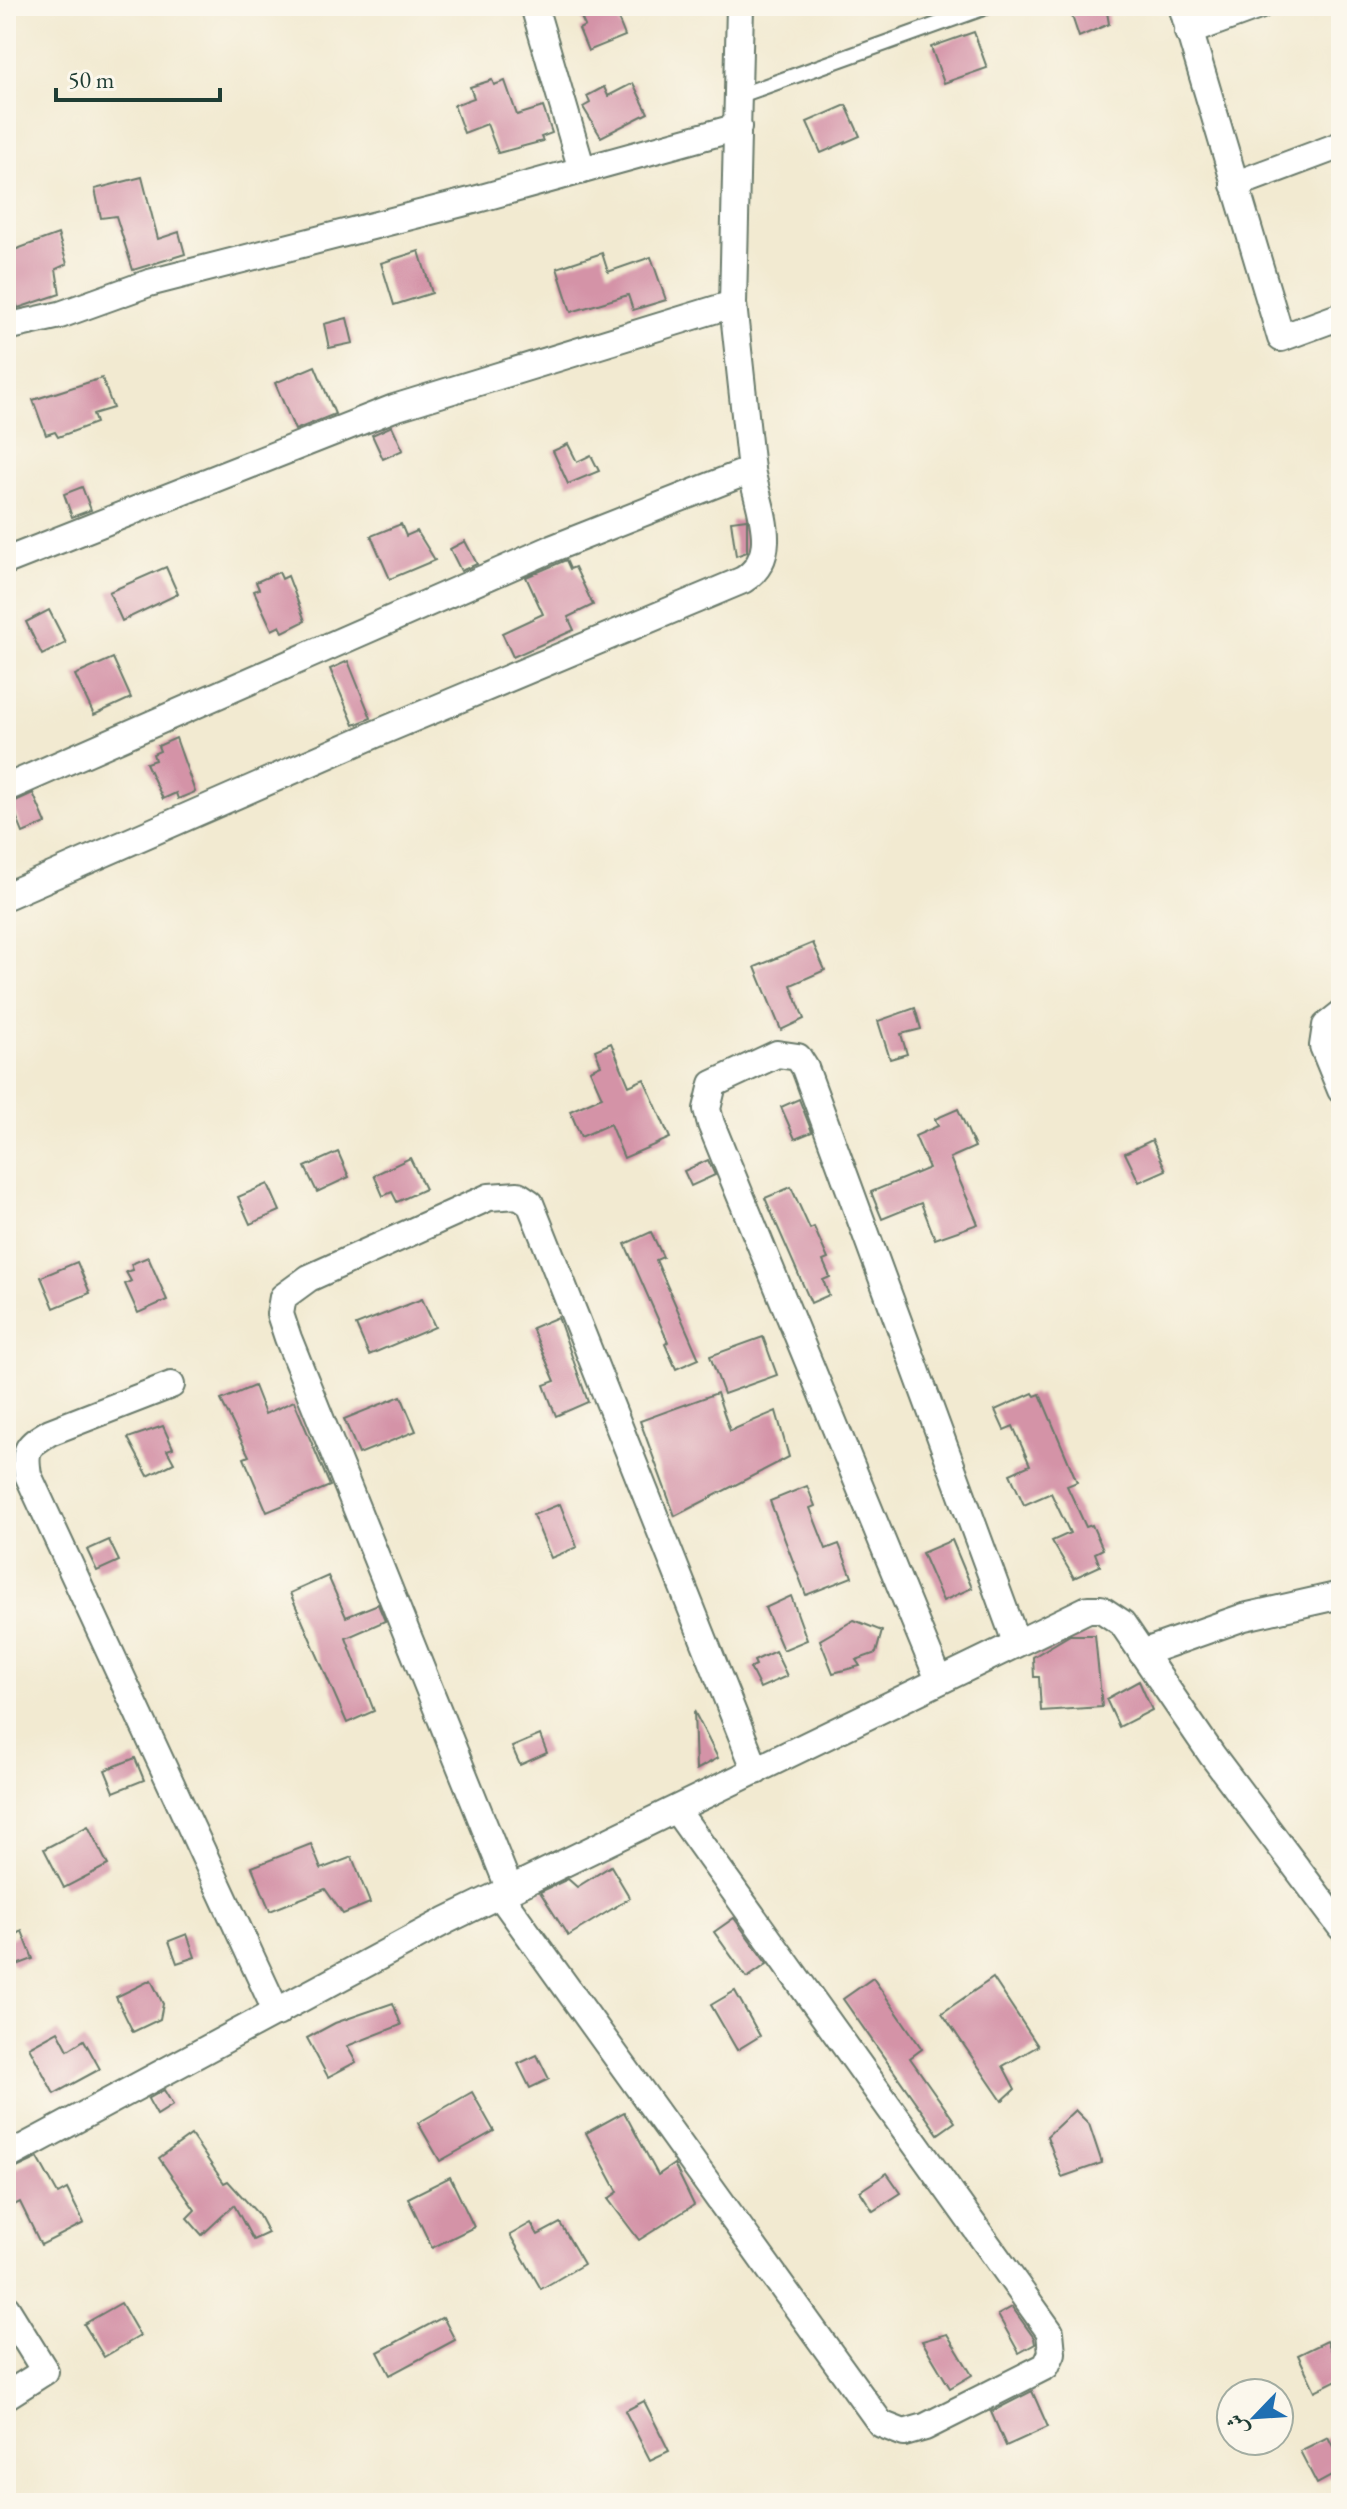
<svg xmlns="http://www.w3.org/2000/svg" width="1347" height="2509" viewBox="0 0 1347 2509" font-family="'EB Garamond',Amiri,serif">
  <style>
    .building { fill: #d493a7 }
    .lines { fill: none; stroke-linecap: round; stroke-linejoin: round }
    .service-casing { stroke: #697a6b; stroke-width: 18 }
    .minor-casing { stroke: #697a6b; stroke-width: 30 }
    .service { stroke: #fff; stroke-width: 14 }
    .minor { stroke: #fff; stroke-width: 26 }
  </style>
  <rect width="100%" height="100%" fill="#fbf7ec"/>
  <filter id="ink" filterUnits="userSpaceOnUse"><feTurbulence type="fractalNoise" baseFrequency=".0125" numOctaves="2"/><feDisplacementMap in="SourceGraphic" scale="16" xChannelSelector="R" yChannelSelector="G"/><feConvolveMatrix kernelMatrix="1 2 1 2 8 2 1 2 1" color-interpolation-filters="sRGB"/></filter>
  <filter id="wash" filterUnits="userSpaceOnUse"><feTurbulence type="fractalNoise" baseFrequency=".006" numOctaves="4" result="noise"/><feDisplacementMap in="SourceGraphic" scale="32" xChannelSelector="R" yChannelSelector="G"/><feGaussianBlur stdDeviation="1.8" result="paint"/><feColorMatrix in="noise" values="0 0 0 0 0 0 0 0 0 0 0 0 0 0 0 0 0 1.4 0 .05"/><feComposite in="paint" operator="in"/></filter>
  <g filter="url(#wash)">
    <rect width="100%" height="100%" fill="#f2ead1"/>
    <g id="blocks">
      <g class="building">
        <path d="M597 6H613L625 36 588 51 579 29 585 26 579 13Z"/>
        <path d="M1080 6H1106L1109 24 1079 37 1070 10Z"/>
        <path d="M974 32 987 68 944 83 931 47Z"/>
        <path d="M492 80 494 85 505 81 517 115 543 107 552 133 541 137 543 141 498 153 487 124 464 133 454 105 474 98 470 87Z"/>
        <path d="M633 83 648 113 601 137 583 107 590 103 587 96 604 87 608 96Z"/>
        <path d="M846 105 860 136 821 153 807 122Z"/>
        <path d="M142 177 158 239 179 232 185 254 133 270 116 216 101 218 95 189Z"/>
        <path d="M58 234 67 264 56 269 60 294 18 308 6 274V253Z"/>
        <path d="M419 251 432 293 394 305 381 263Z"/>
        <path d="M602 253 608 272 651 257 666 300 633 310 628 295 571 312 557 268Z"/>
        <path d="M347 318 353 343 329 348 324 324Z"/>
        <path d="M315 366 335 414 295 430 275 383Z"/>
        <path d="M102 378 113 408 93 414 96 423 58 437 55 432 46 435 33 400Z"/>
        <path d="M392 426 403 450 383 459 372 435Z"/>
        <path d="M568 444 577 462 591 455 599 471 568 484 553 451Z"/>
        <path d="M82 487 91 510 72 517 64 494Z"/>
        <path d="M747 519V552L736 556 731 521Z"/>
        <path d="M401 524 406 536 417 531 435 560 390 579 371 536Z"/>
        <path d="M465 541 477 564 461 571 450 549Z"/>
        <path d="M566 560 570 569 575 567 593 605 568 617 574 630 513 657 502 633 543 614 526 577Z"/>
        <path d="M166 567 178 594 122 621 109 592Z"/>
        <path d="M279 572 282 579 288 576 305 621 283 632 280 626 272 630 254 591 259 589 256 582Z"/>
        <path d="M49 610 66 643 42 655 26 622Z"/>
        <path d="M113 658 131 698 94 715 75 675Z"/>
        <path d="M348 661 371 718 354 725 330 669Z"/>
        <path d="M176 738 195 792 178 799 176 793 163 799 146 763 155 760 153 754 160 751 158 746Z"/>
        <path d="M33 793 46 823 23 833 11 803Z"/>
        <path d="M813 943 825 970 791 985 804 1019 781 1030 755 967Z"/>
        <path d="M915 1008 921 1029 901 1034 907 1054 890 1059 878 1021Z"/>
        <path d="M611 1043 629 1086 644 1079 670 1138 624 1158 610 1124 581 1137 570 1111 602 1097 590 1070 601 1065 595 1050Z"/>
        <path d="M799 1099 812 1132 795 1139 781 1107Z"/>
        <path d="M958 1109 975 1147 950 1158 978 1224 935 1239 921 1203 882 1219 871 1192 929 1168 915 1136 938 1126 935 1119Z"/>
        <path d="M1152 1140 1166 1170 1139 1182 1125 1153Z"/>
        <path d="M338 1152 349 1177 317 1192 305 1167Z"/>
        <path d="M410 1158 425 1189 397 1202 392 1192 383 1196 374 1175Z"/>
        <path d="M708 1160 715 1175 691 1186 684 1171Z"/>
        <path d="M268 1184 280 1211 250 1224 238 1197Z"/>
        <path d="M791 1187 810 1229 814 1227 828 1259 823 1261 830 1277 823 1280 829 1295 811 1303 765 1198Z"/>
        <path d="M651 1232 663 1257 656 1260 699 1359 676 1369 665 1344 668 1342 625 1244Z"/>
        <path d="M148 1257 167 1300 138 1313 125 1284 131 1281 126 1272 133 1270 131 1264Z"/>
        <path d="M77 1262 90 1293 54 1308 41 1277Z"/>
        <path d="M422 1299 435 1327 369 1355 356 1325Z"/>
        <path d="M558 1317 588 1402 556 1416 544 1385 555 1381 532 1328Z"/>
        <path d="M763 1337 777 1375 724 1394 710 1356Z"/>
        <path d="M254 1386 265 1414 294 1401 330 1486 267 1512 244 1458 249 1456 221 1400Z"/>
        <path d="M717 1393 730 1431 776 1411 789 1457 675 1516 640 1421Z"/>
        <path d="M1033 1393 1035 1396 1040 1394 1077 1482 1067 1486 1086 1527 1092 1525 1103 1549 1095 1553 1100 1566 1074 1578 1052 1541 1070 1533 1051 1493 1024 1505 1010 1474 1030 1465 1013 1426 1004 1430 995 1410Z"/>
        <path d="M401 1396 416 1431 359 1454 344 1419Z"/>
        <path d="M163 1426 173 1448 167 1450 174 1463 148 1476 128 1438Z"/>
        <path d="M807 1486 815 1506 810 1508 826 1549 839 1544 852 1577 806 1595 770 1501Z"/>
        <path d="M560 1504 577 1547 551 1558 533 1515Z"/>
        <path d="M109 1540 119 1561 97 1571 87 1550Z"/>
        <path d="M952 1540 972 1588 943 1601 922 1553Z"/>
        <path d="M328 1576 346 1617 378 1604 385 1621 346 1638 374 1711 347 1723 290 1593Z"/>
        <path d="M791 1596 807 1640 783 1650 765 1608Z"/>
        <path d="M854 1620 882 1631 876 1653 856 1660 860 1666 833 1673 820 1640Z"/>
        <path d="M1070 1635H1095L1102 1707 1041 1711 1039 1677H1034L1033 1657Z"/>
        <path d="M775 1651 787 1676 760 1688 750 1668 756 1665 754 1661Z"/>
        <path d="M1139 1681 1152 1710 1119 1727 1106 1699Z"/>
        <path d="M694 1711 718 1758 696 1770Z"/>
        <path d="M540 1735 547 1753 520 1765 512 1747Z"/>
        <path d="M135 1758 144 1780 114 1792 105 1770Z"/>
        <path d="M88 1826 108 1865 64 1888 44 1849Z"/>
        <path d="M311 1844 321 1869 352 1857 370 1903 343 1914 325 1889 270 1911 252 1867Z"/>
        <path d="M611 1866 630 1898 568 1936 540 1892 568 1879 577 1887Z"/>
        <path d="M734 1918 767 1964 747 1978 714 1932Z"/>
        <path d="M22 1931 33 1959 14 1966 6 1955V1942Z"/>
        <path d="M187 1934 195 1957 177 1963 169 1941Z"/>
        <path d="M873 1978 922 2049 910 2058 955 2122 938 2134 843 1999Z"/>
        <path d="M993 1978 1038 2046 1003 2066 1015 2089 1002 2101 942 2013Z"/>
        <path d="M151 1980 163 2004 160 2019 133 2032 116 1997Z"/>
        <path d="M735 1991 760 2036 737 2050 711 2005Z"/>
        <path d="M393 2003 401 2025 347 2046 356 2062 328 2077 307 2038 335 2023Z"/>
        <path d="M58 2031 68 2050 84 2040 100 2069 54 2094 29 2047Z"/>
        <path d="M537 2055 549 2079 530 2088 518 2064Z"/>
        <path d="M164 2090 173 2105 157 2115 148 2099Z"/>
        <path d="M472 2092 494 2131 440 2161 418 2123Z"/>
        <path d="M1075 2110 1089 2124 1102 2163 1062 2177 1047 2136Z"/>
        <path d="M624 2112 658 2175 674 2164 694 2205 639 2240 608 2199 618 2192 586 2133Z"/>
        <path d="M191 2135 224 2183 228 2181 258 2214 268 2233 253 2240 234 2205 202 2235 187 2218 195 2210 159 2158Z"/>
        <path d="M38 2158 58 2194 67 2189 84 2223 41 2245 20 2202 6 2209V2173Z"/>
        <path d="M887 2173 901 2193 873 2211 860 2191Z"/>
        <path d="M450 2177 474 2227 432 2248 408 2198Z"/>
        <path d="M531 2223 538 2235 560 2223 584 2264 541 2289 510 2235Z"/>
        <path d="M121 2303 140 2336 104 2357 84 2324Z"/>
        <path d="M1012 2307 1034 2338 1035 2344 1019 2353 998 2315Z"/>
        <path d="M443 2317 455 2340 390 2375 378 2352Z"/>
        <path d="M947 2334 972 2375 950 2388 922 2341Z"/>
        <path d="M1327 2341 1341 2370V2378L1315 2391 1298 2355Z"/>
        <path d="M1032 2391 1048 2427 1006 2446 991 2412Z"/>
        <path d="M644 2401 669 2451 650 2460 625 2411Z"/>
        <path d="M1328 2437 1341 2462V2471L1317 2484 1300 2451Z"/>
      </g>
    </g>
  </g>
  <g filter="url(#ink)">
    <use href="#blocks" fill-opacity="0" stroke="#697a6b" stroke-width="2"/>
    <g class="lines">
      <defs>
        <path id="service" d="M738 96 989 6"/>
        <g id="minor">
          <path d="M534 6 582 170"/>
          <path d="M1182 6 1281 338 1341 316"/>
          <path d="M1188 32 1259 6"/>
          <path d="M1234 185 1341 145"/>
          <path d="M6 327 60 315 149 283 474 200 738 127"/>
          <path d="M6 561 394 408 733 304"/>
          <path d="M6 788 551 549 751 470 733 304 740 6"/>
          <path d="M6 896 378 733 743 580C782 556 759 508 751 470"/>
          <path d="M1341 1014 1326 1026 1323 1046 1341 1090"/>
          <path d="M171 1385 50 1432C27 1446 24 1448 28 1475L277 2013"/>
          <path d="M1142 1653 1244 1617 1341 1595"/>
          <path d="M939 1680 711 1124 707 1109 713 1084 777 1054 798 1057 805 1068 1016 1642"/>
          <path d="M510 1890 288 1338 280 1314 283 1297 309 1278 489 1197 518 1195 530 1203 756 1771"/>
          <path d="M500 1895 881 2424 904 2433 925 2427 1046 2366 1052 2353 1050 2332 677 1811"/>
          <path d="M6 2157 447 1920 1088 1609H1101L1122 1623 1212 1755 1341 1927"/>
          <path d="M6 2308 45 2371 6 2396"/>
        </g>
      </defs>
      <use href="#service" class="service-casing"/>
      <use href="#minor" class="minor-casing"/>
      <use href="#service" class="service"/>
      <use href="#minor" class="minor"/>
    </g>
  </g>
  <rect width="1347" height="2509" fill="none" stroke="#fbf7ec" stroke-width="32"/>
  <g transform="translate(1255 2417) rotate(245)"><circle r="38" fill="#fbf7ec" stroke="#a3ada2" stroke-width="2"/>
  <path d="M0-6L14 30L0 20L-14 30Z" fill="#1f6fb2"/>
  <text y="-12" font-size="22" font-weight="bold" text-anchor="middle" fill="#1f3d34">ش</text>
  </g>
  <path d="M56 88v12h164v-12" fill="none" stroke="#1f3d34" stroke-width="4"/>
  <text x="68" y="88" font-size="24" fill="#1f3d34" stroke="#fbf7ec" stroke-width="6" paint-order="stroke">50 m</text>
</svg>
